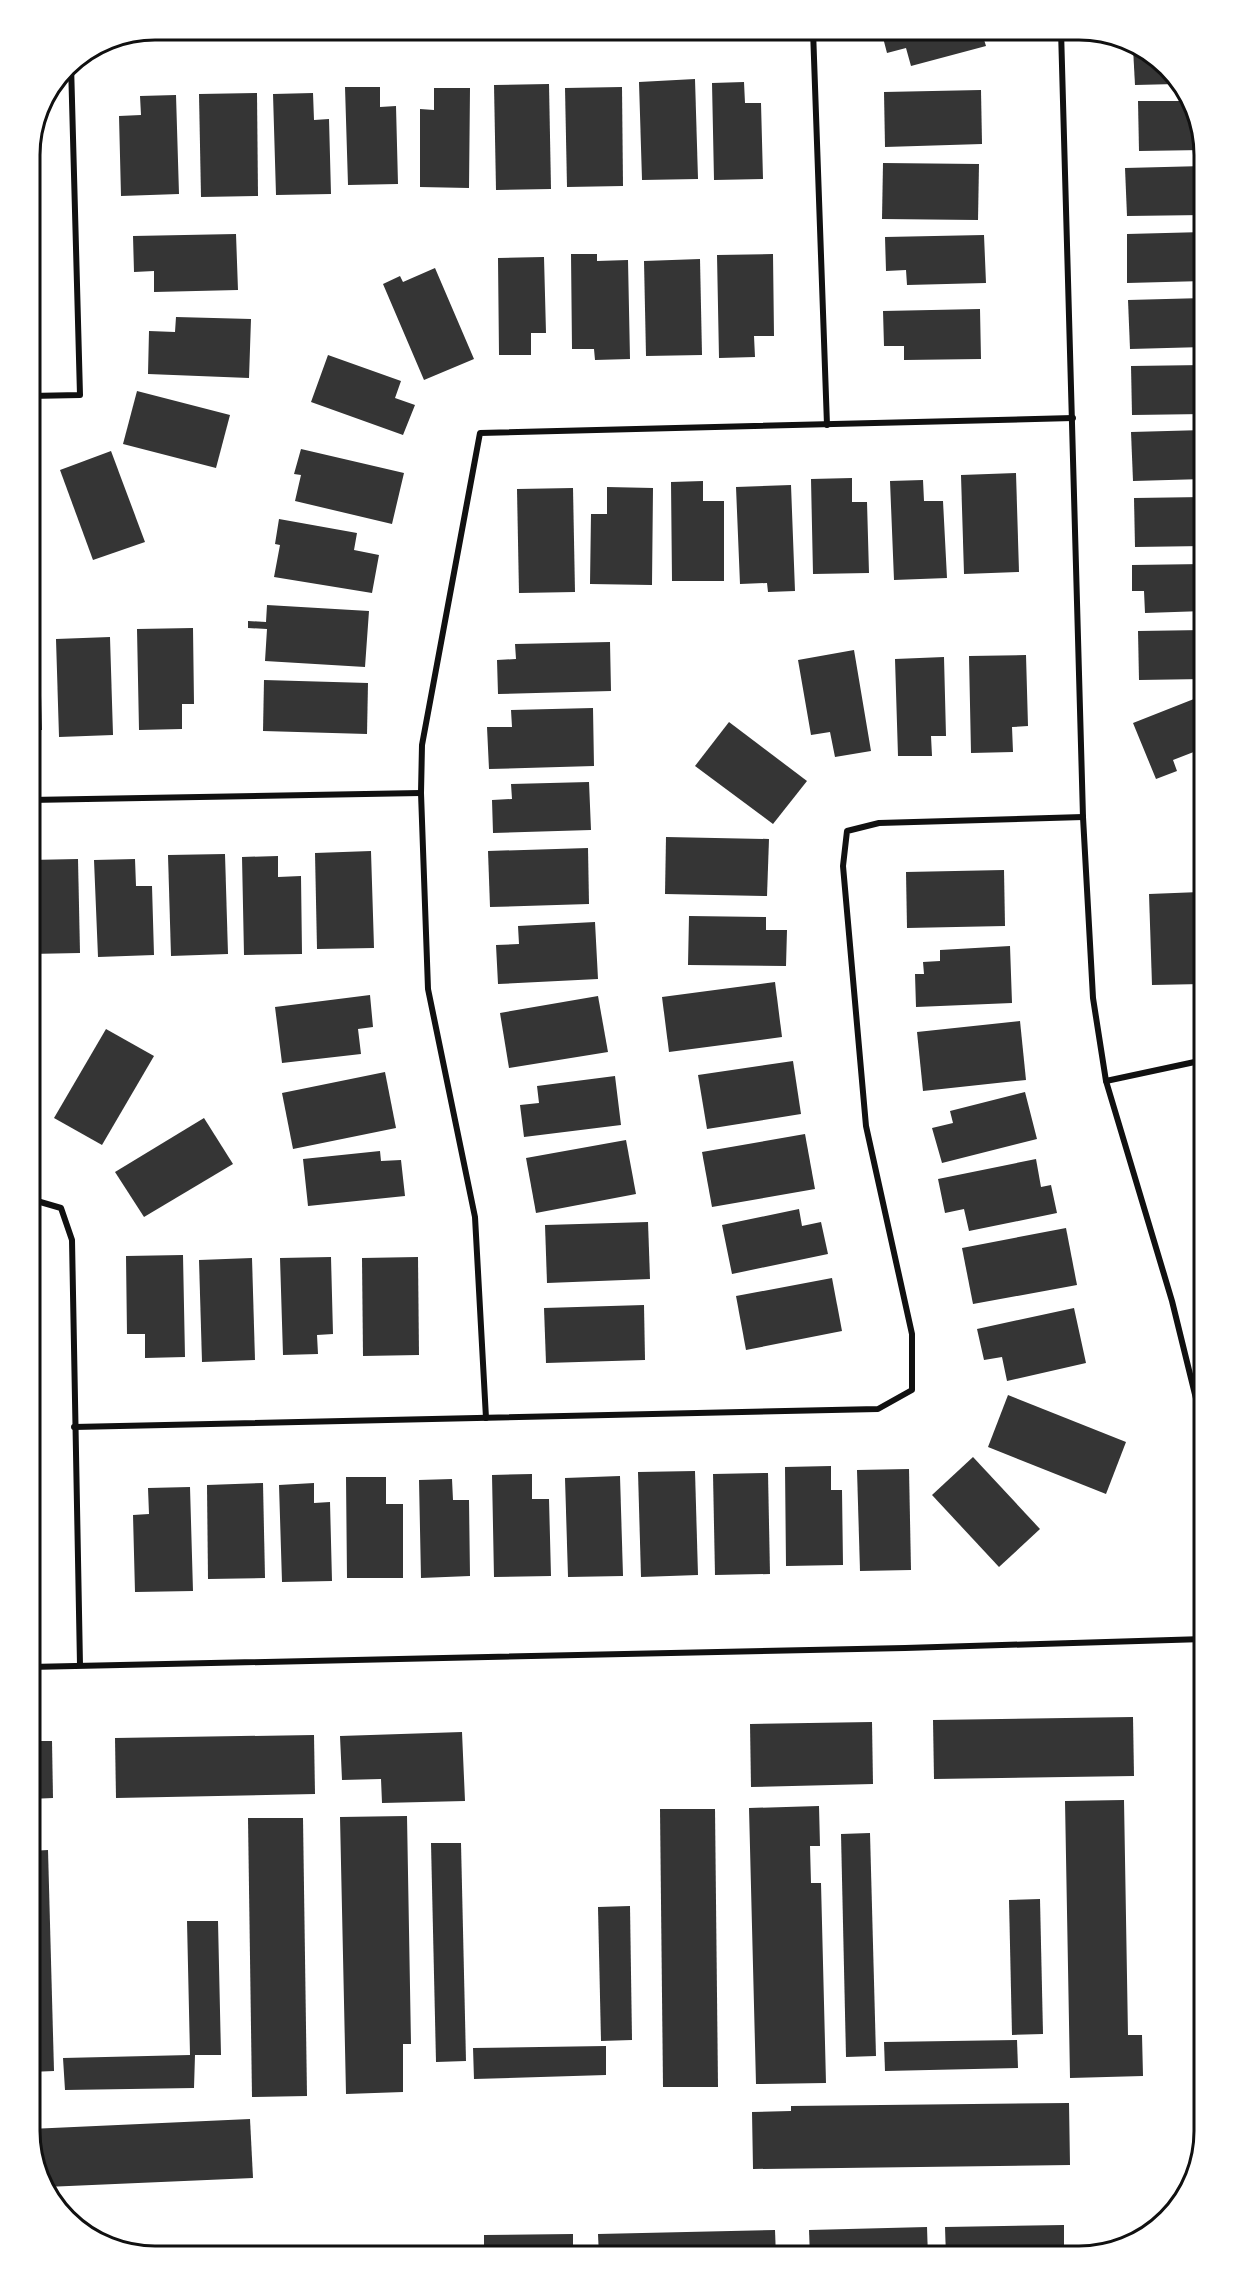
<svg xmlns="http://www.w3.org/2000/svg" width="1234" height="2287" viewBox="0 0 1234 2287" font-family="'Public Sans',sans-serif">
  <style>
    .building { fill: #353535 }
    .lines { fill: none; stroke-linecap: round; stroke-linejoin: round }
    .minor { stroke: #111; stroke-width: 6 }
    .rim { fill: none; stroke: #111; stroke-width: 3 }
  </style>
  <rect width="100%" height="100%" fill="#fff"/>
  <g class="building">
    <path d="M881 30H981L986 46 911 66 906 48 887 53Z"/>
    <path d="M1133 48 1155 56 1176 84 1135 85Z"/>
    <path d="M695 79 698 179 642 180 639 82Z"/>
    <path d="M744 82 745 103H761L763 179 714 180 712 83Z"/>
    <path d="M549 84 551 189 496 190 494 85Z"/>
    <path d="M345 87H380V107L396 106 398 184 348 185Z"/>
    <path d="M622 87 623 186 567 187 565 88Z"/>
    <path d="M434 88H470L469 188 420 187V109L434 110Z"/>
    <path d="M981 90 982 144 885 147 884 92Z"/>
    <path d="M257 93 258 196 201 197 199 94Z"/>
    <path d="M313 93 314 120 329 119 331 194 276 195 273 94Z"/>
    <path d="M176 95 179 194 121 196 119 116 141 115 140 96Z"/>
    <path d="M1138 101H1189L1194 107 1203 150 1139 151Z"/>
    <path d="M883 163 979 164 978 220 882 219Z"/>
    <path d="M1204 166V215L1127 216 1125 168Z"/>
    <path d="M1204 232V281L1127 283V234Z"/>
    <path d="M236 234 238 290 154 292V271L134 272 133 236Z"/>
    <path d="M984 235 986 283 907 285 906 270 886 271 885 237Z"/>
    <path d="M571 254H597V261L628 260 630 359 595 360 594 349H572Z"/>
    <path d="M773 254 774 336H754L755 357 719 358 717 255Z"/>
    <path d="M544 257 546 333H531V355H499L498 258Z"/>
    <path d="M700 259 702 355 646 356 644 261Z"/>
    <path d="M435 268 474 359 424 380 383 284 400 276 403 282Z"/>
    <path d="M1204 298V347L1130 349 1128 300Z"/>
    <path d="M980 309 981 359 904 360V346H884L883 311Z"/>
    <path d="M176 317 251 319 249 378 148 374 149 331 175 332Z"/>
    <path d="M328 355 401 381 395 398 415 405 403 435 311 402Z"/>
    <path d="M1204 365V414L1132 415 1131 366Z"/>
    <path d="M137 391 230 415 216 468 123 444Z"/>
    <path d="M1204 430V479L1133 481 1131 432Z"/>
    <path d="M301 449 404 473 392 524 295 501 301 475 294 474Z"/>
    <path d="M111 451 145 542 93 560 60 470Z"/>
    <path d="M30 463H35L37 560H30Z"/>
    <path d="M1016 473 1019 572 964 574 961 475Z"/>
    <path d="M852 478V502H867L869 573 813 574 811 479Z"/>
    <path d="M923 480 924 501H943L947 578 894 580 890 481Z"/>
    <path d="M703 481V501H724V581H672L671 482Z"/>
    <path d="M791 485 795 591 768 592 767 583 740 584 736 487Z"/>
    <path d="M607 487 653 488 652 585 590 584 591 514H607Z"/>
    <path d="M573 488 575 592 519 593 517 489Z"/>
    <path d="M1204 497V546L1135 547 1134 498Z"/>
    <path d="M279 519 357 533 354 550 379 555 372 593 274 577 280 545 275 544Z"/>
    <path d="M1204 564V611L1145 613 1144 591H1132V565Z"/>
    <path d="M267 605 369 611 365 667 265 661 267 629 248 628V621L266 622Z"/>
    <path d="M30 626H39L42 730H30Z"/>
    <path d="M193 628 194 704H182V729L139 730 137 629Z"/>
    <path d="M1204 630V679L1139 680 1138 631Z"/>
    <path d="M110 637 113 735 59 737 56 639Z"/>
    <path d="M610 642 611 691 498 694 497 660 516 659 515 644Z"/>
    <path d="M854 650 871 751 835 757 830 732 811 735 798 660Z"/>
    <path d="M1026 655 1028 726 1012 727 1013 752 971 753 969 656Z"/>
    <path d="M944 657 946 736H931L932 756H898L895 659Z"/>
    <path d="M264 680 368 683 367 734 263 731Z"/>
    <path d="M1204 695V748L1173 760 1177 771 1156 779 1133 723Z"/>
    <path d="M593 708 594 766 489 769 487 727H512L511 710Z"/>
    <path d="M729 722 807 781 773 824 695 766Z"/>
    <path d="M589 782 591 830 493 833 492 800 512 799 511 784Z"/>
    <path d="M666 837 769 839 767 896 665 894Z"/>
    <path d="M588 848 589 904 490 907 488 851Z"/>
    <path d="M371 851 374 948 317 949 315 853Z"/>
    <path d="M225 854 228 954 171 956 168 855Z"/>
    <path d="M278 856V877L301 876 302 954 244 955 242 857Z"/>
    <path d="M78 859 80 953 30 954V860Z"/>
    <path d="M135 859 136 886H152L154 955 98 957 94 860Z"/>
    <path d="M1004 870 1005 926 907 928 906 872Z"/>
    <path d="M1200 892 1202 984 1152 985 1149 894Z"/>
    <path d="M689 916 766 917V930H787L786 966 688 965Z"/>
    <path d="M595 922 598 979 498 984 496 945 519 944 518 926Z"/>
    <path d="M1010 946 1012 1003 916 1007 915 974H924L923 962 940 961V950Z"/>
    <path d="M775 982 782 1037 669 1052 662 997Z"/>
    <path d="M370 995 373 1027 358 1029 361 1054 282 1063 275 1007Z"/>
    <path d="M598 996 608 1052 509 1068 500 1013Z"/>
    <path d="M1020 1021 1026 1080 923 1091 917 1032Z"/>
    <path d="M106 1029 154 1056 102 1145 54 1118Z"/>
    <path d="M30 1032H41L39 1132H30Z"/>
    <path d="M793 1061 801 1114 707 1129 698 1075Z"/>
    <path d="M385 1072 396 1128 293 1149 282 1093Z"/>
    <path d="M615 1076 621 1125 524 1137 520 1105 539 1103 537 1086Z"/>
    <path d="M1025 1092 1037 1139 942 1163 932 1128 953 1123 950 1111Z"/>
    <path d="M204 1118 233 1164 144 1217 115 1172Z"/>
    <path d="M805 1134 815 1189 712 1207 702 1152Z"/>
    <path d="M626 1140 636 1194 536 1213 526 1158Z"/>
    <path d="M380 1151 381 1161 401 1160 405 1196 308 1206 303 1159Z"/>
    <path d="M1036 1159 1041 1187 1051 1185 1057 1213 969 1231 964 1209 945 1213 938 1179Z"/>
    <path d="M799 1209 802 1226 821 1222 828 1254 732 1274 722 1225Z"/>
    <path d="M648 1222 650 1279 547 1283 545 1225Z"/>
    <path d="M1066 1228 1077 1285 973 1304 962 1248Z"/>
    <path d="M183 1255 185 1357 145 1358V1334H127L126 1256Z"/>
    <path d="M331 1257 333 1334 317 1335 318 1354 283 1355 280 1258Z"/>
    <path d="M418 1257 419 1355 363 1356 362 1258Z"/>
    <path d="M252 1258 255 1360 202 1362 199 1260Z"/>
    <path d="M832 1278 842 1331 746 1350 736 1296Z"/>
    <path d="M644 1305 645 1360 546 1363 544 1308Z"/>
    <path d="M1074 1308 1086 1363 1007 1381 1002 1357 984 1360 977 1329Z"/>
    <path d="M1008 1395 1126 1442 1106 1494 988 1447Z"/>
    <path d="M973 1457 1040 1529 999 1567 932 1495Z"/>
    <path d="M831 1466V1490H842L843 1565 786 1566 785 1467Z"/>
    <path d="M909 1469 911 1570 860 1571 857 1470Z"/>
    <path d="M695 1471 698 1575 641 1577 638 1472Z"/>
    <path d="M768 1473 770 1574 715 1575 713 1474Z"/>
    <path d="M532 1474V1499H549L551 1576 494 1577 492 1475Z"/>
    <path d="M620 1476 623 1576 568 1577 565 1478Z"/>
    <path d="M346 1477H386V1504H403V1578H347Z"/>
    <path d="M452 1479 453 1500H469L470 1576 421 1578 419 1480Z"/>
    <path d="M263 1483 265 1578 208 1579 207 1485Z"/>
    <path d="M314 1483V1503L330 1502 332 1581 282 1582 279 1485Z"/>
    <path d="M190 1487 193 1591 135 1592 133 1515 149 1514 148 1488Z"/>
    <path d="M1133 1717 1134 1776 934 1779 933 1720Z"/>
    <path d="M872 1722 873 1784 751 1787 750 1724Z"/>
    <path d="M462 1732 465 1801 382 1803 381 1779 342 1780 340 1736Z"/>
    <path d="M314 1735 315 1794 116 1798 115 1738Z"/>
    <path d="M30 1741H52L53 1798 30 1799Z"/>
    <path d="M1124 1800 1128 2035H1142L1143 2076 1070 2078 1065 1801Z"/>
    <path d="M819 1806 820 1846H810L811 1883H821L826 2083 756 2084 749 1808Z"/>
    <path d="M660 1809H715L718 2087H663Z"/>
    <path d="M407 1816 411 2044H403V2092L346 2094 340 1817Z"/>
    <path d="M248 1818H303L307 2096 252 2097Z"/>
    <path d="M870 1833 876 2056 846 2057 841 1834Z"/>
    <path d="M431 1843H461L466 2061 436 2062Z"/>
    <path d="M48 1850 54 2071 30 2072V1851Z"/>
    <path d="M1040 1899 1043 2034 1012 2035 1009 1900Z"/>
    <path d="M630 1906 632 2040 601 2041 598 1907Z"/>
    <path d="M187 1921H218L221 2055H195L194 2088 65 2090 63 2058 190 2055Z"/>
    <path d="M1017 2040 1018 2068 885 2071 884 2042Z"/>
    <path d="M606 2046V2075L474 2079 473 2048Z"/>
    <path d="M1069 2103 1070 2165 753 2169 752 2112 791 2111V2106Z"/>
    <path d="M250 2119 253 2178 46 2187 40 2180 30 2131V2129Z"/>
    <path d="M1064 2225V2256L946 2257 945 2227Z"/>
    <path d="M927 2227 928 2257H810L809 2230Z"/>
    <path d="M775 2230 776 2257H599L598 2234Z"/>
    <path d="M573 2234V2257H484V2235Z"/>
  </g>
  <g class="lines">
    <g class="minor">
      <path d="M813 30 827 425"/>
      <path d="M1061 30 1083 817 1093 998 1106 1081 1172 1301 1204 1431"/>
      <path d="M110 39 474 30"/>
      <path d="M30 396 80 395 71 64"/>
      <path d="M30 800 421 793"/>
      <path d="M1106 1081 1204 1060"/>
      <path d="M30 1199 61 1208 72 1240 80 1665"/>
      <path d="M486 1418 475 1217 428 989 421 793 422 745 480 433 1073 418"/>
      <path d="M74 1427 878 1409 912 1390V1334L866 1126 843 866 847 831 879 823 1083 817"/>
      <path d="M30 1667 905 1648 1204 1639"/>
    </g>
  </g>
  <path d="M0 0H1234V2287H0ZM155 40H1079A115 115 0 0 1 1194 155V2131A115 115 0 0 1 1079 2246H155A115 115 0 0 1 40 2131V155A115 115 0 0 1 155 40Z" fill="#fff" fill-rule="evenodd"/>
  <path class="rim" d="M155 40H1079A115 115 0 0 1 1194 155V2131A115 115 0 0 1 1079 2246H155A115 115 0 0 1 40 2131V155A115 115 0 0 1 155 40Z"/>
</svg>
